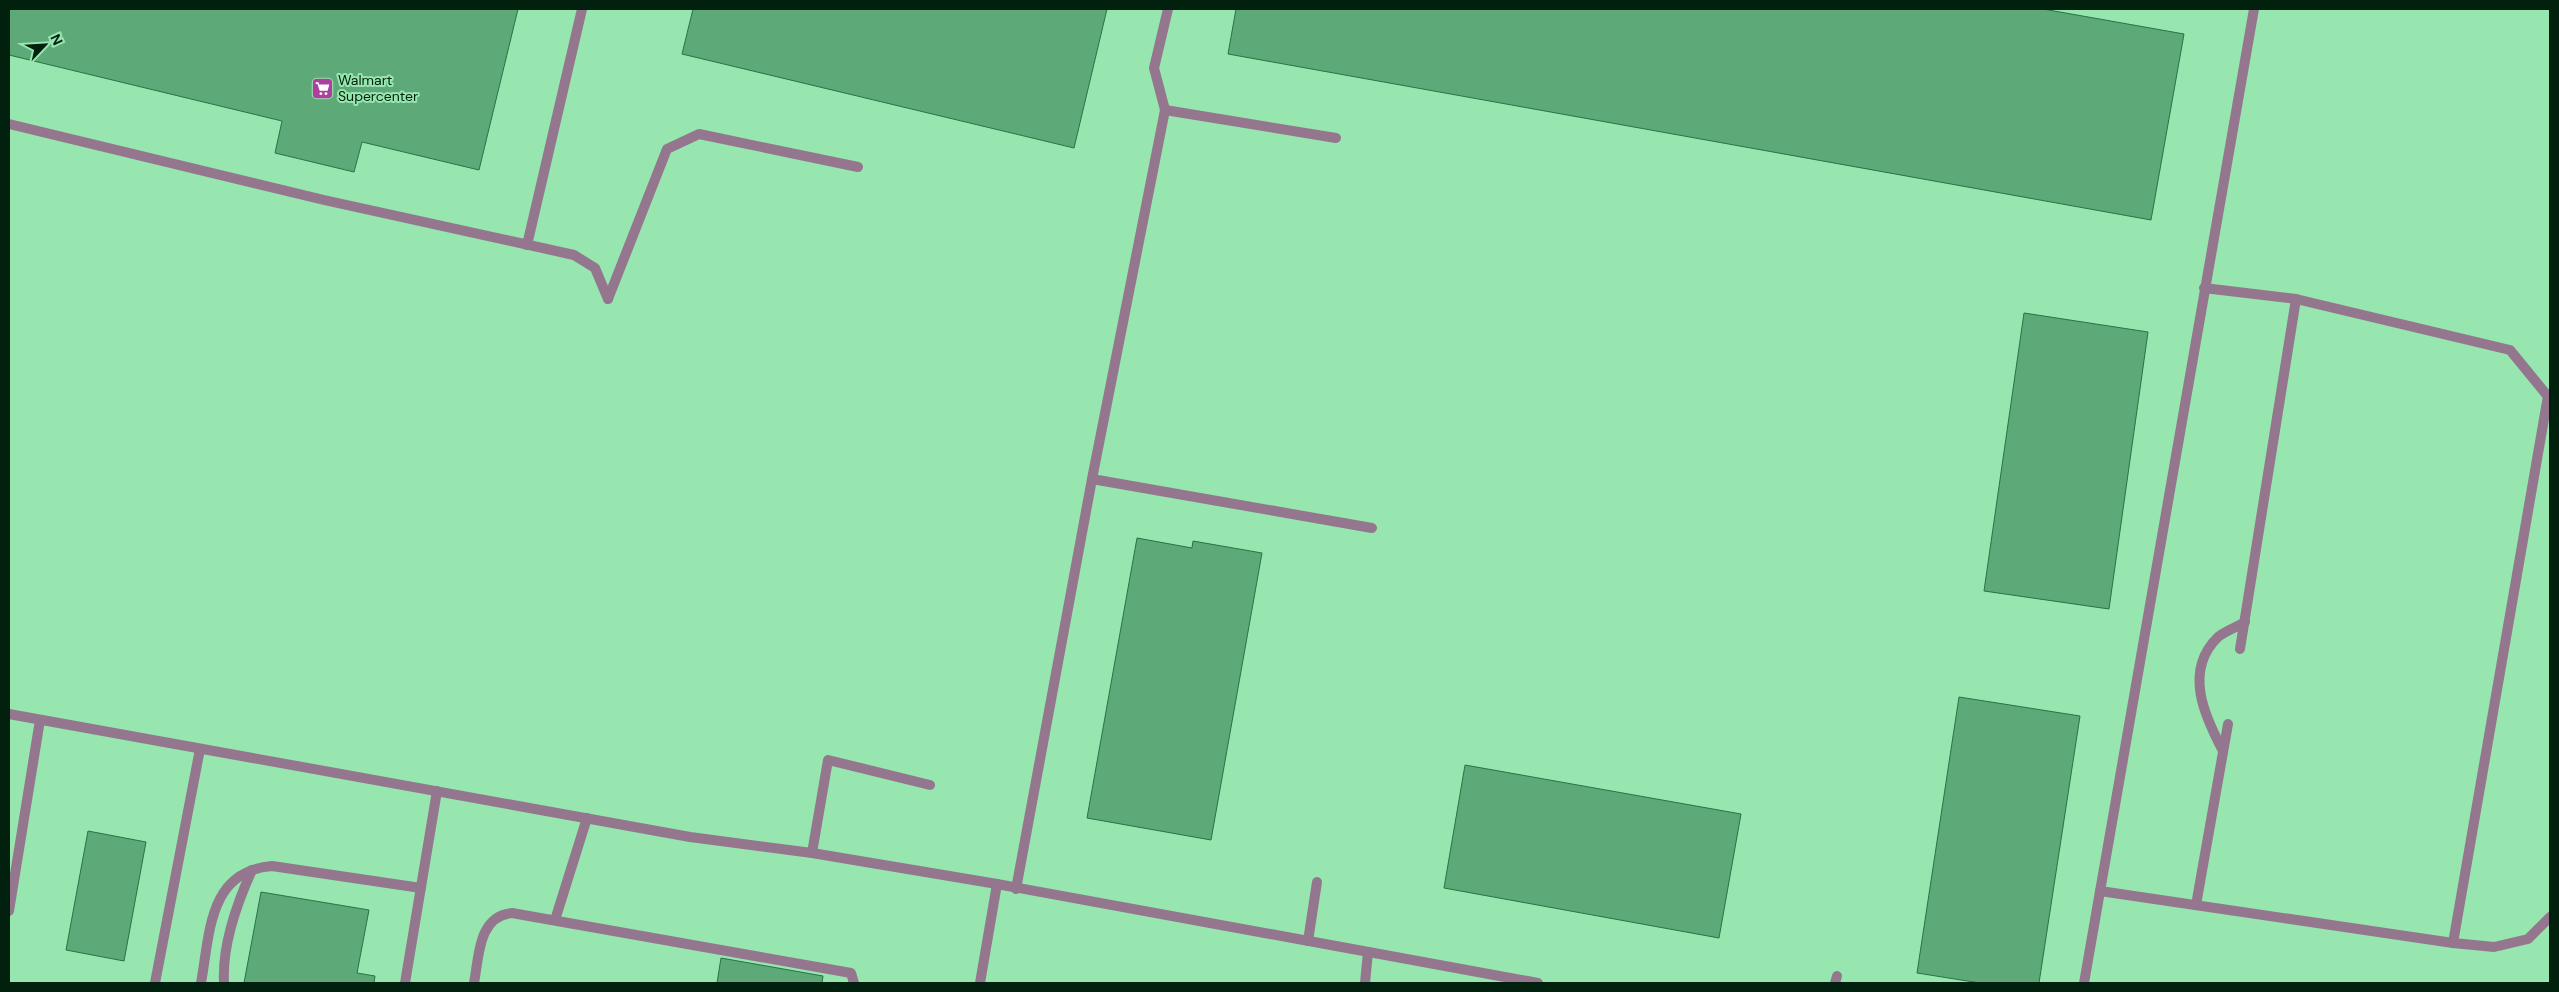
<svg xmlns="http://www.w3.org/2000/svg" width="2559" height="992" viewBox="0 0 2559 992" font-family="'DM Sans',sans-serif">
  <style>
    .building { fill: #5da977; stroke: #267546 }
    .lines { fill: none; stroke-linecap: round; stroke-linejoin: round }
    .lane { stroke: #94778e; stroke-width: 10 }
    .labels { text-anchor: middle; stroke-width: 4; stroke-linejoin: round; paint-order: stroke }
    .poi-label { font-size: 14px; fill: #01210e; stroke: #97e5af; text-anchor: start }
  </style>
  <rect width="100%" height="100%" fill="#97e5af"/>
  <g class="building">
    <path d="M9 9H518L479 170 362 142 354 172 275 153 282 121 9 55Z"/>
    <path d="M693 9H1107L1074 148 682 54Z"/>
    <path d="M1236 9H2043L2184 34 2151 220 1228 54Z"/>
    <path d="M2024 313 2148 332 2109 609 1984 591Z"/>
    <path d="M1137 538 1192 548 1193 541 1262 553 1211 840 1087 818Z"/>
    <path d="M1959 697 2080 716 2039 983H1980L1917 973Z"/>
    <path d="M1465 765 1741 814 1719 938 1444 888Z"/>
    <path d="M88 831 146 842 124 961 66 950Z"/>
    <path d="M261 892 369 910 357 973 375 976 374 983H244Z"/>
    <path d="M721 958 823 976 822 983H717Z"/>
  </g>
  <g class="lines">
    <g class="lane">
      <path d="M1165 110 1336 138"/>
      <path d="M9 124 324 200 574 255 595 268 608 299"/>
      <path d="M527 245 582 9"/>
      <path d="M2204 288 2296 299 2510 350 2550 399"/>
      <path d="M608 299 667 149 699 134 858 167"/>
      <path d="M1092 479 1372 528"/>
      <path d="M2240 649 2296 299"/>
      <path d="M9 714 690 837 812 853 997 884 1538 983"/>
      <path d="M2223 751C2205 717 2183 671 2218 637 2225 631 2237 627 2245 622"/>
      <path d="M812 853 828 760 930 785"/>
      <path d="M1016 889 1092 479 1165 110 1154 68 1168 9"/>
      <path d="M2100 891 2453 943 2494 947 2528 939 2550 917"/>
      <path d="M2196 905 2228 724"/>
      <path d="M9 911 40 720"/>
      <path d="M555 920 587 818"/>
      <path d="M1308 941 1317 882"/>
      <path d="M2453 943 2548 396"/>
      <path d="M155 983 200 749"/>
      <path d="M201 983C210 934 208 871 272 866L421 888"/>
      <path d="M224 983C222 947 237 903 252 870"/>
      <path d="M405 983 437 791"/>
      <path d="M474 983C479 957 478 916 512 913L851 973 854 983"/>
      <path d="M980 983 997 884"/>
      <path d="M1365 983 1368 952"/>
      <path d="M1835 983 1837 976"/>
      <path d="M2084 983 2254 9"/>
    </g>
  </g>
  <defs>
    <symbol id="supermarket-square" viewBox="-11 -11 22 22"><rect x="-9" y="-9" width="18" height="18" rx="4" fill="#ad409e" stroke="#97e5af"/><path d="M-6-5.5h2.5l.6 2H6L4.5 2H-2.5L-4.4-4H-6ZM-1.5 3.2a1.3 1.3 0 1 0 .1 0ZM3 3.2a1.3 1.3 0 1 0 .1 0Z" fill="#fff"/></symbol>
  </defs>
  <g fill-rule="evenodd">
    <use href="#supermarket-square" x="310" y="76" width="25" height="25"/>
  </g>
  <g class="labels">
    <g class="poi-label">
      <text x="338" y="85">Walmart<tspan x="338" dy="16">Supercenter</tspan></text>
    </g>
  </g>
  <rect width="2559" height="992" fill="none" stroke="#01210e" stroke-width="20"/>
  <g transform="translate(45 45) rotate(65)" stroke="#97e5af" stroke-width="4" paint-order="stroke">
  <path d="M0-4L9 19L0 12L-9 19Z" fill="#01210e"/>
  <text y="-8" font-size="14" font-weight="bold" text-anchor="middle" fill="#01210e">N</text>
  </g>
</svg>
